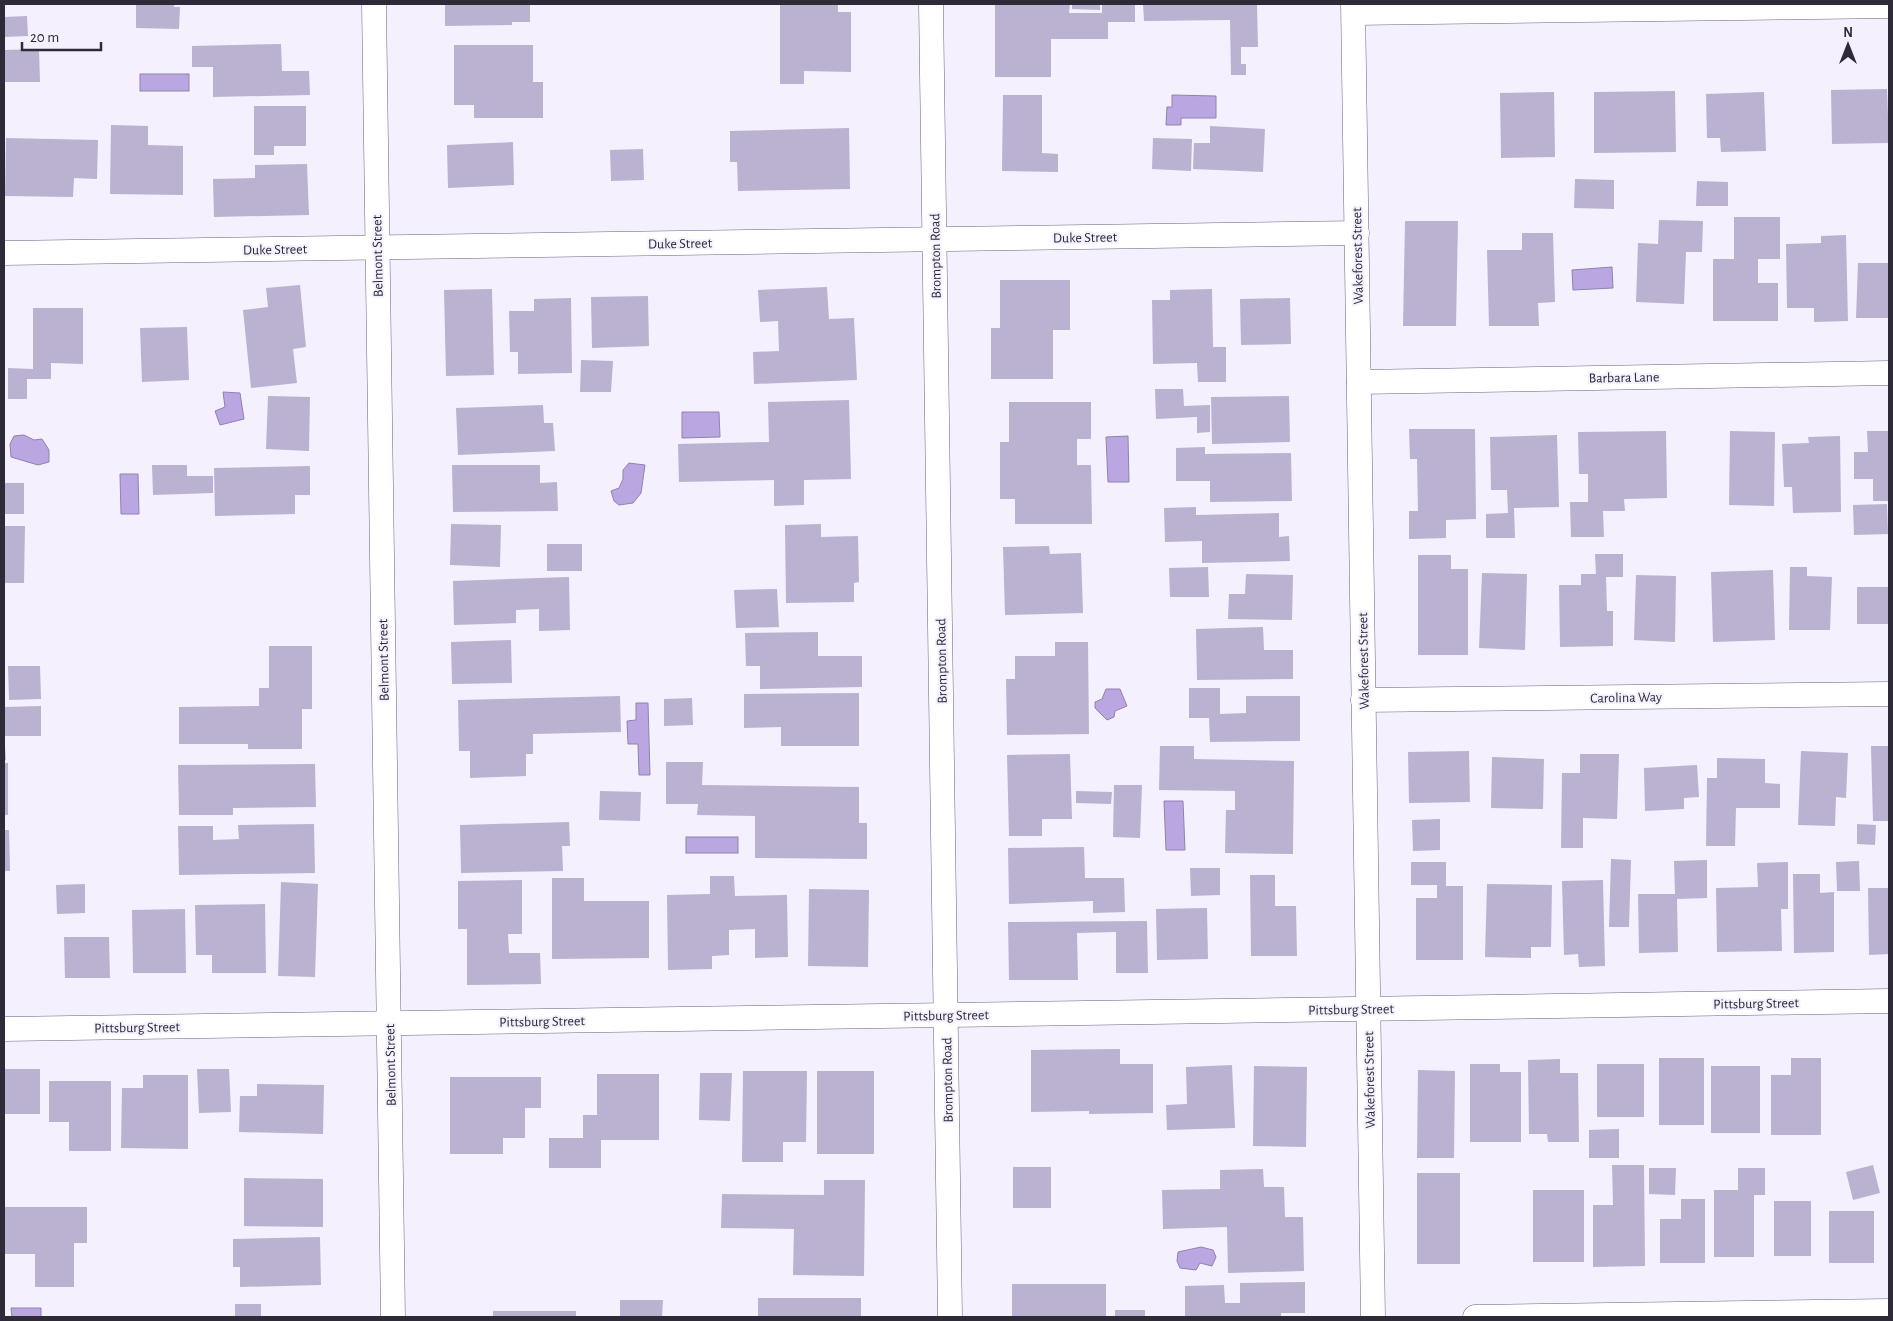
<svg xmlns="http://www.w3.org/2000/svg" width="1893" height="1321" viewBox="0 0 1893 1321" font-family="'Alegreya Sans',sans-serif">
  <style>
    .water { fill: #baa7e2; stroke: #9082af }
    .building { fill: #bbb1d1 }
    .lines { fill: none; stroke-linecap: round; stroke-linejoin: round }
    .minor-casing { stroke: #6b617e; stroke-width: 25 }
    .minor { stroke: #fff; stroke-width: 24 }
    .labels { text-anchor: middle; stroke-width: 4; stroke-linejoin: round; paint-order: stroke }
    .street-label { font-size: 14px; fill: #2e2a37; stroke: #f4f0fe }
  </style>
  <rect width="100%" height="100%" fill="#f4f0fe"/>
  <g class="water">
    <rect x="140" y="74" width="49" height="17"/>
    <path d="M1172 95 1216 96V118H1181V125H1166L1167 107H1172Z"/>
    <path d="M1612 267 1613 288 1573 290 1572 270Z"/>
    <path d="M223 392 240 393 244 419 220 425 215 411 225 407Z"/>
    <path d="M682 412H719L720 437 682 438Z"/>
    <path d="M24 435 34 440 42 439 49 450V462L38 465 11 457 10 444 14 436Z"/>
    <path d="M1128 436 1129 482H1108L1106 437Z"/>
    <path d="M629 463 645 465 641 493 633 503 619 505 614 501 611 491 619 488 623 479V470Z"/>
    <path d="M120 474H138L139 514H121Z"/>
    <path d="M1106 689H1120L1127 706 1115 711 1114 717 1107 720 1095 708V702L1102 699Z"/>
    <path d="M636 703H648L650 775H639L638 744H628L627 721 636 720Z"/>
    <path d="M1164 801H1183L1185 850H1166Z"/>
    <rect x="686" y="837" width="52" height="16"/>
    <path d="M1201 1247 1213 1250 1216 1257 1212 1266 1200 1263 1196 1270 1180 1268 1177 1261 1178 1252Z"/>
    <path d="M11 1308H41V1317H12Z"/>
  </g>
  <g class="building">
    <path d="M136 4H174V7H180L179 29 136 28Z"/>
    <path d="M445 4H530V22H512V25L445 26Z"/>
    <path d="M780 4H838V12H851V72L804 71V84H780Z"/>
    <path d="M995 4H1070L1069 13H1102V4H1135V22H1108V39H1051V77H995Z"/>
    <path d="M1072 4H1100V10L1072 9Z"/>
    <path d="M1143 4H1257L1258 47H1241V64H1246V75H1231L1230 20 1144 21Z"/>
    <path d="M27 16 28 36 4 37V17Z"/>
    <path d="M281 44 282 71H309L310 95 213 97V67H192V46Z"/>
    <path d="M454 45H533V82H543V118H474V105H454Z"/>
    <path d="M39 49 40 82H4V50Z"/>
    <path d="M1887 89 1889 143 1832 144 1831 90Z"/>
    <path d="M1675 91 1676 152 1594 153V92Z"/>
    <path d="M1554 92 1555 157 1501 158 1500 93Z"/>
    <path d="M1764 92 1766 151 1721 152 1720 138H1707L1706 94Z"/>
    <path d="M1003 95H1042V153L1058 154V172L1002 171Z"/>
    <path d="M254 106H306V146H274V155H254Z"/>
    <path d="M111 125 148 126V145L183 146V195L110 194Z"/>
    <path d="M1210 126 1265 129 1263 172 1193 169 1194 143H1210Z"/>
    <path d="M849 128 850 189 738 191 737 162H730V131Z"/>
    <path d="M6 138 98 140 97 179 74 178 73 197 5 196Z"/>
    <path d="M1153 138 1192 139 1191 171 1152 169Z"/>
    <path d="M513 142 514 185 448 188 447 145Z"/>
    <path d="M643 149 644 180 611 181 610 150Z"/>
    <path d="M307 164 309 215 214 217 213 179 255 178V165Z"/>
    <path d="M1575 179 1614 180V209L1574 208Z"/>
    <path d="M1697 181 1728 182V206H1696Z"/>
    <path d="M1734 217H1780V259H1758V283H1778V321H1713V259H1734Z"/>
    <path d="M1659 220 1703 221 1702 252H1686L1684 304 1636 302 1638 243 1658 244Z"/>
    <path d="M1405 221H1458L1456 326H1403Z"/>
    <path d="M1522 233H1553L1555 302 1538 303 1539 326H1489L1487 250H1522Z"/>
    <path d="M1846 235 1848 321 1814 322V308H1787L1786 244 1821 243V236Z"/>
    <path d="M1858 263H1889L1888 318H1856Z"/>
    <path d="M1000 280H1070V330H1053V379H991V328H1000Z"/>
    <path d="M300 285 306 347 293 349 297 383 251 388 243 310 268 307 266 288Z"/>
    <path d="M827 287 829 319 854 318 857 380 754 384 753 352 779 351 778 321 760 322 758 290Z"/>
    <path d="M492 289 494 375 446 376 444 290Z"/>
    <path d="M1212 289 1213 347H1226V382H1198L1197 363 1153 364 1152 300H1170V290Z"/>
    <path d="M648 296 649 346 592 348 591 297Z"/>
    <path d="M571 298 572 373 518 374V352H510L509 311H534V299Z"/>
    <path d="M1290 298 1291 344 1241 345 1240 299Z"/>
    <path d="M33 308H83V364L51 363V379H27V399H8V368L33 369Z"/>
    <path d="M187 327 189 380 142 382 140 328Z"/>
    <path d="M581 360 613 361 611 392H580Z"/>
    <path d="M1155 389H1183L1184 406 1210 405V432L1197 433V417L1156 419Z"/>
    <path d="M268 396 310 397 309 451 266 449Z"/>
    <path d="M1289 396 1290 442 1212 444 1211 397Z"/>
    <path d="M849 400 851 479 804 480V505L774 506V480L679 482 678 444 769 442 768 402Z"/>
    <path d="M1009 402H1091V439H1077V465H1091L1092 524H1015V499H1000V442H1009Z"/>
    <path d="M543 405 544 423H553L555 451 458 455 456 408Z"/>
    <path d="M1409 429H1475L1476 519 1446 520V538L1409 539V511H1418L1417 459H1410Z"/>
    <path d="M1666 431 1667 498 1624 499 1625 511H1603L1604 537H1571L1570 502H1588V474H1579L1578 432Z"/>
    <path d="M1730 431 1775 432 1774 506 1729 505Z"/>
    <path d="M1867 431H1889V501H1873V479H1854V452H1868Z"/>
    <path d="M1557 435 1559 507 1514 508 1515 538H1486V514L1508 513 1507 490H1491L1490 437Z"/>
    <path d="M1840 436 1841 512 1793 513 1792 487H1784L1782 444 1809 443 1808 437Z"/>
    <path d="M1205 447V454L1291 453 1292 501 1210 502V481H1176V448Z"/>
    <path d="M152 465H187V476H213V493L153 495Z"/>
    <path d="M452 465H540V483L557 482 558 511 453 512Z"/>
    <path d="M310 466V495H295V514L215 516 214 468Z"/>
    <rect x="4" y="483" width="20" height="31"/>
    <path d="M1887 504 1888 534 1854 535 1853 505Z"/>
    <path d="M1196 507V515L1279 513V537L1289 536 1290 561 1202 563V541L1165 542 1164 508Z"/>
    <path d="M451 524 501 525 500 567 450 565Z"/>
    <path d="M821 524V537L858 536 859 582 854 583V602L786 603 785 525Z"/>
    <path d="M4 526H25L24 583H4Z"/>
    <rect x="547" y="544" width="35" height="27"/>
    <path d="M1049 546 1050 554 1081 553 1083 613 1005 615 1003 547Z"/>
    <path d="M1595 554H1623V577H1606L1607 611H1613V646L1560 647 1559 585H1581V574H1596Z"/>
    <path d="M1418 555H1451V569H1468V655H1418Z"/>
    <path d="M1208 567 1209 597H1170L1169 568Z"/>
    <path d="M1790 567H1807V576L1832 577 1830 630H1789Z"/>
    <path d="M1773 570 1775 640 1713 642 1711 572Z"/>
    <path d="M1482 573 1527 574 1525 650 1479 648Z"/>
    <path d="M1246 574 1293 575 1292 620 1228 619 1229 594H1245Z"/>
    <path d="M1636 575 1676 576 1675 642 1634 640Z"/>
    <path d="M569 577 570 630 539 631V609L516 610V623L454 625 453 581Z"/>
    <rect x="1857" y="587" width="32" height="37"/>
    <path d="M777 589 779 627 736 628 734 590Z"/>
    <path d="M1263 627 1264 650H1293V679L1197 680 1196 629Z"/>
    <path d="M818 632V656H862V687L760 689V666H746L745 633Z"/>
    <path d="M511 640 512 683 452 684 451 642Z"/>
    <path d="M1055 642H1088L1089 734 1007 735 1006 679H1015V656H1055Z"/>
    <path d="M269 646H312V709H302V749H248V744H179V707L259 706V688H269Z"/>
    <path d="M8 666H40L41 699 9 700Z"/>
    <path d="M1189 688H1220V714L1246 713V696H1300V741L1210 742 1209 718H1189Z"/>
    <path d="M859 693V746H781V727L744 728V694Z"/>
    <path d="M620 696 621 732 533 734V754H526V776L470 778V751H459L458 700Z"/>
    <path d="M692 698 693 725 664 726V699Z"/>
    <path d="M41 706V736H4V707Z"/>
    <path d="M4 745H5L6 760H4Z"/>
    <path d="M1160 746H1194V759L1294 761 1293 854 1225 853 1226 810H1235V791L1159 790Z"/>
    <path d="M1871 746H1889V821H1873Z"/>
    <path d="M1469 751 1470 802 1409 803 1408 752Z"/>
    <path d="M1801 751 1848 753 1846 798 1836 797 1835 826 1798 825Z"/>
    <path d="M1070 754 1072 819H1042V836H1009L1007 755Z"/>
    <path d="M1580 754H1619L1617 819 1583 818V848H1561L1562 773H1580Z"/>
    <path d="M1492 757 1544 759 1543 809 1491 808Z"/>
    <path d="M1717 758 1765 759V783L1780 784V808H1736L1735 846H1706L1707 778H1717Z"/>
    <path d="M666 762H703L702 785 859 787V823H867V859L755 858V816L697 815 698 804H666Z"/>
    <rect x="4" y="763" width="4" height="52"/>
    <path d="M315 764 316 807 233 808V815H179L178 765Z"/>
    <path d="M1697 765 1699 797 1684 798V809L1645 811 1644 768Z"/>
    <path d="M1114 785H1142L1140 838 1113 837Z"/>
    <path d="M600 791 641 792 640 821 599 820Z"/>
    <path d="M1076 791 1112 792 1111 804 1076 803Z"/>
    <path d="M1440 819V850L1413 851 1412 820Z"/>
    <path d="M569 822 570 846H562L563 871 461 873 460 825Z"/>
    <path d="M314 824 315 873 179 875 178 826H213V840L239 839 238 825Z"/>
    <path d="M1857 824 1876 825 1875 845 1857 844Z"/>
    <path d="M4 830H9L10 871H4Z"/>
    <path d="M1084 847 1085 878H1124L1125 912 1093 913V901L1009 904 1008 848Z"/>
    <path d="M1611 859 1631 860 1629 927H1609Z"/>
    <path d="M1707 860V898L1677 899 1678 952 1639 953 1638 894H1675L1674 861Z"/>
    <path d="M1859 861 1860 891H1837L1836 862Z"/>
    <path d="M1411 862H1446V886H1463V960H1416V898H1437V885H1411Z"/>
    <path d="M1788 862V909H1781L1782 951 1717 952 1716 888 1758 887 1757 863Z"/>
    <path d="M1190 868H1220V895L1191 896Z"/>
    <path d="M1793 874H1820V893L1834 892V952L1794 953Z"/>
    <path d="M1250 875H1275V906H1296L1297 956H1251Z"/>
    <path d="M710 876H734L735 896 787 895 788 957 755 958V929L729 930V955L712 956V969L668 970 667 895 710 894Z"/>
    <path d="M552 878H584V901H649V958L552 959Z"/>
    <path d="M522 880V934H508L509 953H540L541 984 467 985V929H458V881Z"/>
    <path d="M1603 880 1605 966 1579 967 1578 954 1564 955 1562 881Z"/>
    <path d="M281 882 318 884 315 977 278 976Z"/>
    <path d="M85 884V913L57 914 56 885Z"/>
    <path d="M1487 884 1552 885 1551 947H1531V958L1485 957Z"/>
    <path d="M1868 888H1889V954L1869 955Z"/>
    <path d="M809 889 869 890 868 967 808 966Z"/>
    <path d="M265 904 266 973H212V955H196L195 905Z"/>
    <path d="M1207 908 1208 959 1157 960 1156 909Z"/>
    <path d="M185 909 186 973H133L132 910Z"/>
    <path d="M1147 921 1148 973H1116V932L1077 933 1078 980H1009L1008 922Z"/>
    <path d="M64 937H109L110 978H65Z"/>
    <path d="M1120 1049V1064H1153V1113L1089 1114V1111L1031 1112V1050Z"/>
    <rect x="1659" y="1058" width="45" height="67"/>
    <path d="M1791 1058H1821V1135H1771V1075H1791Z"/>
    <path d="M1560 1059V1073H1578L1579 1142H1548L1547 1134H1529L1528 1060Z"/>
    <path d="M1470 1064H1500V1072H1521V1142H1470Z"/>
    <rect x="1597" y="1064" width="47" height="53"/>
    <path d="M1232 1065 1235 1128 1167 1130 1166 1105 1187 1104 1186 1067Z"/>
    <path d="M1254 1066 1307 1067 1306 1147 1253 1146Z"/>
    <rect x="1711" y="1066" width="49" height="67"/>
    <rect x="4" y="1069" width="36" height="45"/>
    <path d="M197 1069H229L231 1112 199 1113Z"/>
    <path d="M1418 1070 1455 1071 1454 1158H1417Z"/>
    <path d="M743 1071H807L806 1142H783V1162H742Z"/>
    <rect x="817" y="1071" width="57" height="83"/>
    <path d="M700 1073H732L730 1121 699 1120Z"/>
    <path d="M597 1074H659V1140H601V1168H549V1138H583V1115H597Z"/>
    <path d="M143 1075H188V1149L121 1148 122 1088H143Z"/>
    <path d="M450 1077H541V1108H525V1138H503V1154H450Z"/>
    <path d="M49 1081H111V1151H69V1122H49Z"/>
    <path d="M257 1084 324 1085 323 1134 239 1132 240 1096H257Z"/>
    <path d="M1619 1129V1158H1589V1130Z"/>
    <path d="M1612 1165H1644L1645 1266 1593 1267V1205H1613Z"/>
    <path d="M1873 1165 1880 1193 1853 1200 1846 1172Z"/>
    <rect x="1013" y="1167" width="38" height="41"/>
    <path d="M1649 1168H1676L1675 1195 1649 1194Z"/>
    <path d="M1738 1168H1765V1195H1754V1257H1714V1190H1738Z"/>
    <path d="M1263 1169 1264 1187H1284L1285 1217H1303L1304 1271 1228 1273 1227 1227 1163 1229 1162 1190 1220 1189V1170Z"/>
    <rect x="1417" y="1173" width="43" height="91"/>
    <path d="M244 1178 323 1179V1227L244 1226Z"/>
    <path d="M824 1180H865L864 1276 793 1275 794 1229 721 1228 722 1194 824 1195Z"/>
    <rect x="1533" y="1190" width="51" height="72"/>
    <path d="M1681 1199H1705V1263H1660V1219H1681Z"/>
    <rect x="1774" y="1201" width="37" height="55"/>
    <path d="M4 1207H87V1243H74V1287H35V1254H4Z"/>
    <rect x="1829" y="1211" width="45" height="52"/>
    <path d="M320 1237 321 1285 240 1287V1267H233V1239Z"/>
    <path d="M1305 1282V1313H1281V1317H1185V1286L1224 1285 1225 1303H1240V1283Z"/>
    <rect x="1012" y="1284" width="94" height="33"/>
    <rect x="758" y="1298" width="103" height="19"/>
    <path d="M620 1300H663L662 1317H620Z"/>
    <rect x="235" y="1304" width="26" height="13"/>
    <rect x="1115" y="1310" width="30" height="7"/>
    <rect x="493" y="1311" width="83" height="6"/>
  </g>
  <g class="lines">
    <defs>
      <g id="minor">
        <path d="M374 4 393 1317"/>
        <path d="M931 4 950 1317"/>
        <path d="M1353 4 1373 1317"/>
        <path d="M1354 13 1889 6"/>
        <path d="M4 253 1357 233"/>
        <path d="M1359 382 1889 373"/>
        <path d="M1363 700 1889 694"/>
        <path d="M4 1029 1889 1001"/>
        <path d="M1475 1317 1889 1311"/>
      </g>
    </defs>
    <use href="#minor" class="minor-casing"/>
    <use href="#minor" class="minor"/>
  </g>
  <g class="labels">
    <g class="street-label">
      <text transform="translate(1085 237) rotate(-1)" y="5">Duke Street</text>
      <text transform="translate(680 243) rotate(-1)" y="5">Duke Street</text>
      <text transform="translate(275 249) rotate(-1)" y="5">Duke Street</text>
      <text transform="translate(377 256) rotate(-91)" y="5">Belmont Street</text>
      <text transform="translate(935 256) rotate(-91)" y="5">Brompton Road</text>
      <text transform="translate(1357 256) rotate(-91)" y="5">Wakeforest Street</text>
      <text transform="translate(1624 377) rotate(-1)" y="5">Barbara Lane</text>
      <text transform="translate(383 660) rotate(-91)" y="5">Belmont Street</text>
      <text transform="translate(941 661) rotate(-91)" y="5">Brompton Road</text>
      <text transform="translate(1363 661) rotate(-91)" y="5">Wakeforest Street</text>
      <text transform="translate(1626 697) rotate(-1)" y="5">Carolina Way</text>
      <text transform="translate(1756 1003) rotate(-1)" y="5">Pittsburg Street</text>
      <text transform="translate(1351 1009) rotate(-1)" y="5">Pittsburg Street</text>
      <text transform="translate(946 1015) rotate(-1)" y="5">Pittsburg Street</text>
      <text transform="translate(542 1021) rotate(-1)" y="5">Pittsburg Street</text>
      <text transform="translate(137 1027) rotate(-1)" y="5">Pittsburg Street</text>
      <text transform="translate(390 1065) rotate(-91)" y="5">Belmont Street</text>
      <text transform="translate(947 1080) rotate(-91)" y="5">Brompton Road</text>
      <text transform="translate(1369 1080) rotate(-91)" y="5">Wakeforest Street</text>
    </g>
  </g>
  <rect width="1893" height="1321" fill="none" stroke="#2e2a37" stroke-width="10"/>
  <g transform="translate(1848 45)" stroke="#f4f0fe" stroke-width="4" paint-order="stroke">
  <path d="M0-4L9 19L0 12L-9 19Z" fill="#2e2a37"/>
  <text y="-8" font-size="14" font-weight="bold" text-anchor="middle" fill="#2e2a37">N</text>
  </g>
  <path d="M22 42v8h79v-8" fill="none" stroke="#2e2a37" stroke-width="2.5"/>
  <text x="30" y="42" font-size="15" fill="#2e2a37" stroke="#f4f0fe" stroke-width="4" paint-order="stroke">20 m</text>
</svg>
